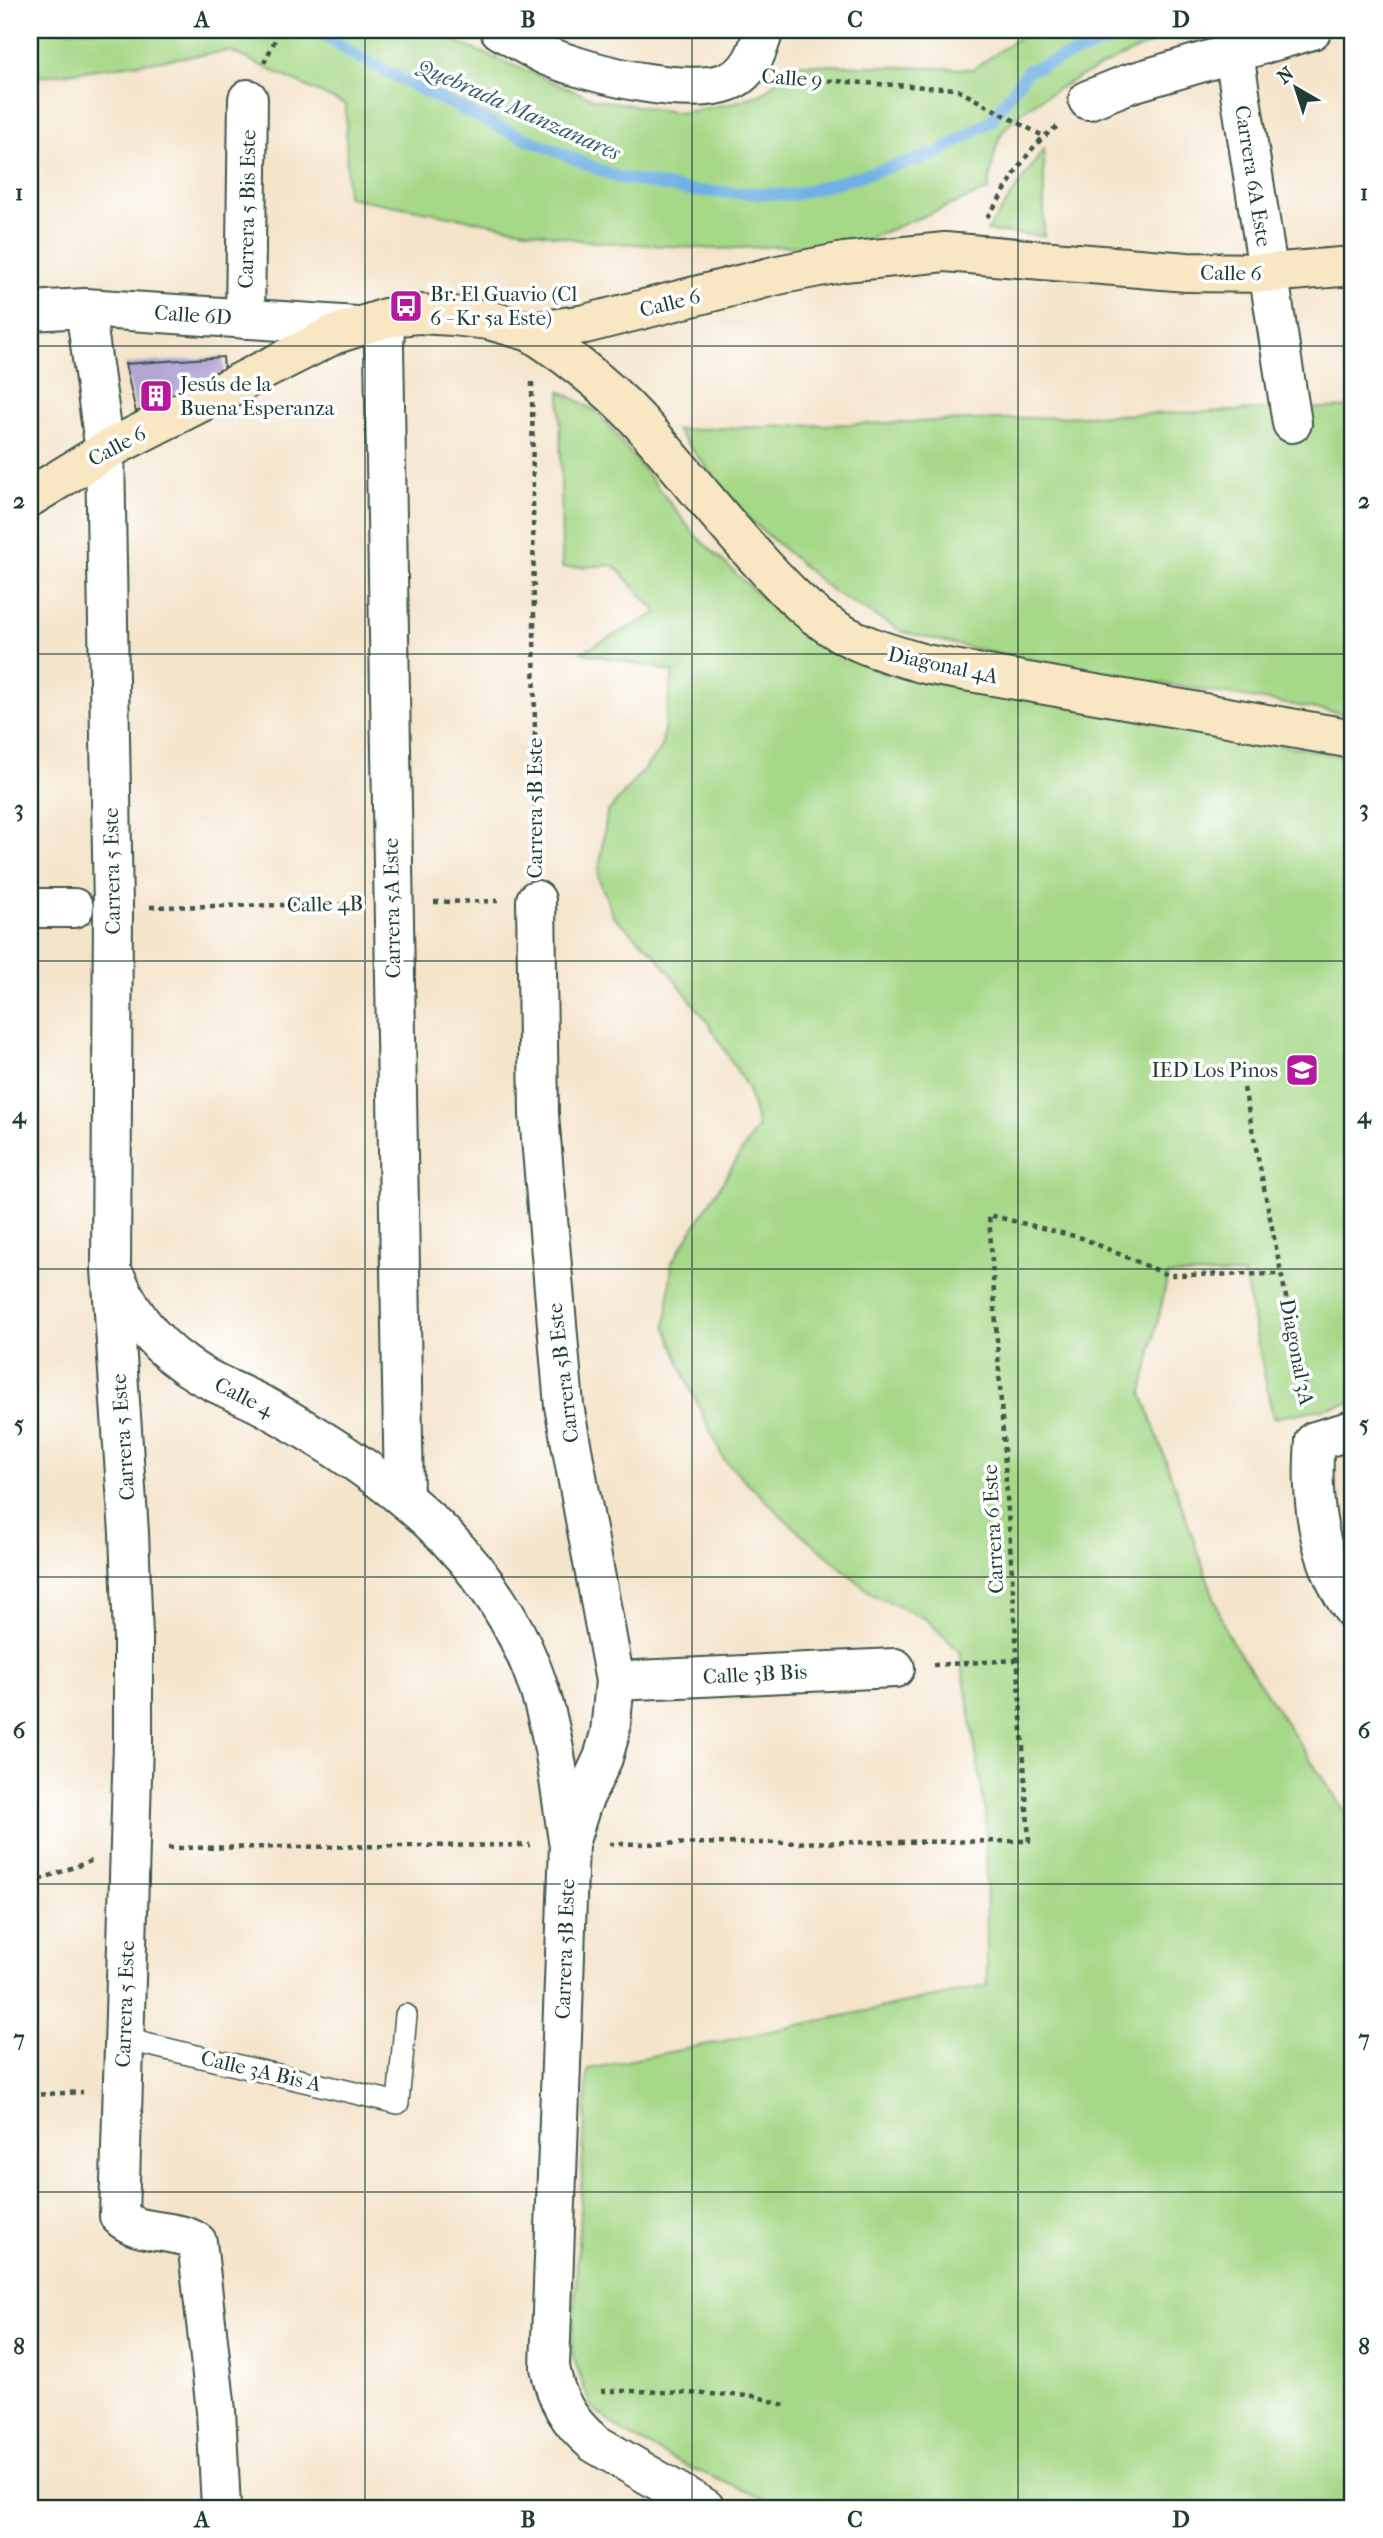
<svg xmlns="http://www.w3.org/2000/svg" width="1383" height="2538" viewBox="0 0 1383 2538" font-family="'IM FELL French Canon',serif">
  <style>
    .green { fill: #a5d887; stroke: #628a5e; stroke-width: 2 }
    .lines { fill: none; stroke-linecap: round; stroke-linejoin: round }
    .stream { stroke: #70b0e4; stroke-width: 12 }
    .building { fill: #b2a6d7 }
    .lane-casing { stroke: #3f564a; stroke-width: 24 }
    .street-casing { stroke: #3f564a; stroke-width: 42 }
    .secondary-casing { stroke: #3f564a; stroke-width: 42 }
    .path { stroke: #3f564a; stroke-width: 4.5; stroke-dasharray: 5 5; stroke-linecap: butt }
    .lane { stroke: #fff; stroke-width: 21 }
    .street { stroke: #fff; stroke-width: 38 }
    .secondary { stroke: #f9e7c3; stroke-width: 38 }
    .grid { fill: none; stroke: #1f3d34; stroke-width: 2; stroke-opacity: 0.55 }
    .labels { text-anchor: middle; stroke-width: 7; stroke-linejoin: round; paint-order: stroke }
    .street-label { font-size: 21px; fill: #1f3d34; stroke: #fff }
    .poi-label { font-size: 21px; fill: #1f3d34; stroke: #fff; text-anchor: start }
    .water-label { font-size: 23px; font-style: italic; fill: #376069; stroke: #fff }
    .neatline { fill: none; stroke: #1f3d34; stroke-width: 2.5 }
    .grid-label { font-size: 23px; text-anchor: middle; font-weight: bold; fill: #1f3d34 }
  </style>
  <rect width="100%" height="100%" fill="#fff"/>
  <filter id="ink" filterUnits="userSpaceOnUse"><feTurbulence type="fractalNoise" baseFrequency=".0143" numOctaves="2"/><feDisplacementMap in="SourceGraphic" scale="14" xChannelSelector="R" yChannelSelector="G"/><feConvolveMatrix kernelMatrix="1 2 1 2 8 2 1 2 1" color-interpolation-filters="sRGB"/></filter>
  <filter id="wash" filterUnits="userSpaceOnUse"><feTurbulence type="fractalNoise" baseFrequency=".00686" numOctaves="4" result="noise"/><feDisplacementMap in="SourceGraphic" scale="28" xChannelSelector="R" yChannelSelector="G"/><feGaussianBlur stdDeviation="1.57" result="paint"/><feColorMatrix in="noise" values="0 0 0 0 0 0 0 0 0 0 0 0 0 0 0 0 0 1.4 0 .05"/><feComposite in="paint" operator="in"/></filter>
  <g filter="url(#wash)">
    <rect width="100%" height="100%" fill="#f4e4ca"/>
    <g class="green">
      <path d="M30 30H438L454 41 594 99 680 113 729 104 762 94 795 64 973 69 1030 30H1175L1173 33C1130 54 1026 95 1002 133 994 145 991 175 988 190L857 243 715 249 585 241 347 197 346 105 230 51 30 78Z"/>
      <path d="M1044 149V236L987 231Z"/>
      <path d="M560 391 598 412 696 536 797 631 881 673 1353 758V1403L1273 1418 1244 1274 1168 1275 1142 1393 1227 1634 1353 1824V2508H786L682 2464 626 2434 591 2407 572 2353 588 2069 987 1986 986 1817 960 1652 926 1619 873 1595 790 1524 724 1460 686 1379 666 1326 672 1262 758 1126 748 1089 709 1024 654 953 613 916 598 877 607 813 661 749 673 672 581 652 658 613 614 565 562 568Z"/>
      <path d="M1353 407V715L1136 679 998 654 903 632 832 591 748 518 676 430Z"/>
    </g>
    <g class="lines">
      <path class="stream" d="M317 30 351 53 422 90 499 127 617 177 692 191 793 195 936 154 991 121 1027 71 1119 37 1128 30"/>
    </g>
    <g id="blocks">
      <path class="building" d="M223 357 225 380 136 412 125 364Z"/>
    </g>
  </g>
  <g filter="url(#ink)">
    <use href="#blocks" fill-opacity="0" stroke="#3f564a" stroke-width="2"/>
    <g class="lines">
      <defs>
        <path id="lane" d="M124 2039 398 2103 406 2015"/>
        <g id="street">
          <path d="M500 30C516 39 531 49 547 56 588 73 702 103 739 76 753 66 759 46 764 30"/>
          <path d="M1234 54 1292 423"/>
          <path d="M1088 100 1128 84 1312 30"/>
          <path d="M85 308 105 451 113 908 111 1269 129 1533 133 1637V1742L119 2216C138 2236 173 2227 197 2242L216 2411 221 2508"/>
          <path d="M30 311 85 308 357 326"/>
          <path d="M386 318 384 346 404 1497"/>
          <path d="M245 319 248 99"/>
          <path d="M536 900 539 1115 564 1406 615 1681 610 1733 603 1758 581 1805 569 1844 550 2367C556 2400 569 2422 594 2443L705 2508"/>
          <path d="M30 908H74"/>
          <path d="M117 1280C134 1320 162 1352 199 1374 221 1387 244 1395 266 1407 386 1474 495 1553 539 1689 555 1737 560 1790 568 1840"/>
          <path d="M1353 1430 1315 1441C1310 1501 1317 1560 1353 1610"/>
          <path d="M615 1681 895 1668"/>
        </g>
        <g id="secondary">
          <path d="M531 332C575 361 615 392 649 432 688 477 724 523 764 566 786 590 808 613 836 630 864 647 894 655 925 664L1353 739"/>
          <path d="M30 497 105 451 333 335 386 318 418 314 453 316 489 320 531 332 585 324 778 275 844 262 945 252 1187 272 1268 273 1353 266"/>
        </g>
      </defs>
      <use href="#lane" class="lane-casing"/>
      <use href="#street" class="street-casing"/>
      <use href="#secondary" class="secondary-casing"/>
      <g class="path">
        <path d="M264 63 280 30"/>
        <path d="M788 78 956 89 1043 136"/>
        <path d="M987 217C1013 183 1021 151 1058 126"/>
        <path d="M532 382 536 863"/>
        <path d="M434 902 498 901"/>
        <path d="M150 907 355 904"/>
        <path d="M1244 1088 1307 1402"/>
        <path d="M933 1665 1016 1660"/>
        <path d="M609 1844 1029 1841 989 1215 1082 1238 1168 1275 1281 1274"/>
        <path d="M168 1848 530 1845"/>
        <path d="M30 1883 91 1861"/>
        <path d="M30 2095 83 2092"/>
        <path d="M601 2391H638L754 2396 788 2406"/>
      </g>
      <use href="#lane" class="lane"/>
      <use href="#street" class="street"/>
      <use href="#secondary" class="secondary"/>
    </g>
  </g>
  <path class="grid" d="M365 30V2508M692 30V2508M1018 30V2508M30 346H1353M30 654H1353M30 961H1353M30 1269H1353M30 1577H1353M30 1884H1353M30 2192H1353"/>
  <defs>
    <symbol id="bus-square" viewBox="-11 -11 22 22"><rect x="-9" y="-9" width="18" height="18" rx="4" fill="#b5179e" stroke="#fff"/><path d="M-5-6H5V4H4V6H2V4H-2V6H-4V4H-5ZM-3.5-4V0h7V-4ZM-3.5 1.2v1.5H-2V1.2ZM2 1.2v1.5H3.5V1.2Z" fill="#fff"/></symbol>
    <symbol id="building-square" viewBox="-11 -11 22 22"><rect x="-9" y="-9" width="18" height="18" rx="4" fill="#b5179e" stroke="#fff"/><path d="M-4-6H4V6H1V3H-1V6H-4ZM-2.5-4.3h1.7v1.8h-1.7ZM.8-4.3h1.7v1.8H.8ZM-2.5-1h1.7V.8h-1.7ZM.8-1h1.7V.8H.8Z" fill="#fff"/></symbol>
    <symbol id="school-square" viewBox="-11 -11 22 22"><rect x="-9" y="-9" width="18" height="18" rx="4" fill="#b5179e" stroke="#fff"/><path d="M0-5L7-2L0 1L-7-2ZM-4 1L0 2.5L4 1V4Q0 6-4 4Z" fill="#fff"/></symbol>
  </defs>
  <g fill-rule="evenodd">
    <use href="#bus-square" x="387" y="287" width="38" height="38"/>
    <use href="#building-square" x="137" y="377" width="38" height="38"/>
    <use href="#school-square" x="1283" y="1051" width="38" height="38"/>
  </g>
  <g class="labels">
    <g class="street-label">
      <text transform="translate(792 78) rotate(4)" y="7">Calle 9</text>
      <text transform="translate(1253 176) rotate(81)" y="7">Carrera 6A Este</text>
      <text transform="translate(247 209) rotate(-89)" y="7">Carrera 5 Bis Este</text>
      <text transform="translate(1231 273) rotate(1)" y="7">Calle 6</text>
      <text transform="translate(670 303) rotate(-14)" y="7">Calle 6</text>
      <text transform="translate(193 315) rotate(4)" y="7">Calle 6D</text>
      <text transform="translate(117 446) rotate(-28)" y="7">Calle 6</text>
      <text transform="translate(943 665) rotate(12)" y="7">Diagonal 4A</text>
      <text transform="translate(535 808) rotate(-90)" y="7">Carrera 5B Este</text>
      <text transform="translate(112 871) rotate(-91)" y="7">Carrera 5 Este</text>
      <text transform="translate(325 904) rotate(-1)" y="7">Calle 4B</text>
      <text transform="translate(392 908) rotate(-91)" y="7">Carrera 5A Este</text>
      <text transform="translate(1297 1352) rotate(79)" y="7">Diagonal 3A</text>
      <text transform="translate(563 1373) rotate(-97)" y="7">Carrera 5B Este</text>
      <text transform="translate(244 1397) rotate(27)" y="7">Calle 4</text>
      <text transform="translate(123 1437) rotate(-94)" y="7">Carrera 5 Este</text>
      <text transform="translate(993 1529) rotate(-93)" y="7">Carrera 6 Este</text>
      <text transform="translate(755 1674) rotate(-3)" y="7">Calle 3B Bis</text>
      <text transform="translate(565 1949) rotate(-88)" y="7">Carrera 5B Este</text>
      <text transform="translate(125 2004) rotate(-88)" y="7">Carrera 5 Este</text>
      <text transform="translate(261 2071) rotate(13)" y="7">Calle 3A Bis A</text>
    </g>
    <g class="poi-label">
      <text x="430" y="301">Br. El Guavio (Cl<tspan x="430" dy="24">6 - Kr 5a Este)</tspan></text>
      <text x="180" y="391">Jesús de la<tspan x="180" dy="24">Buena Esperanza</tspan></text>
      <text x="1278" y="1077" text-anchor="end">IED Los Pinos</text>
    </g>
    <g class="water-label">
      <text transform="translate(519 109) rotate(24)" y="8">Quebrada Manzanares</text>
    </g>
  </g>
  <rect width="1383" height="2538" fill="none" stroke="#fff" stroke-width="77"/>
  <g transform="translate(1296 88) rotate(321)" stroke="#ffffff" stroke-width="5" paint-order="stroke">
  <path d="M0-5L12 26L0 18L-12 26Z" fill="#1f3d34"/>
  <text y="-10" font-size="19" font-weight="bold" text-anchor="middle" fill="#1f3d34">N</text>
  </g>
  <rect x="38" y="38" width="1306" height="2462" class="neatline"/>
  <g class="grid-label">
    <text x="202" y="27">A</text>
    <text x="528" y="27">B</text>
    <text x="855" y="27">C</text>
    <text x="1181" y="27">D</text>
    <text x="19" y="200">1</text>
    <text x="1364" y="200">1</text>
    <text x="19" y="508">2</text>
    <text x="1364" y="508">2</text>
    <text x="19" y="816">3</text>
    <text x="1364" y="816">3</text>
    <text x="19" y="1123">4</text>
    <text x="1364" y="1123">4</text>
    <text x="19" y="1431">5</text>
    <text x="1364" y="1431">5</text>
    <text x="19" y="1738">6</text>
    <text x="1364" y="1738">6</text>
    <text x="19" y="2046">7</text>
    <text x="1364" y="2046">7</text>
    <text x="19" y="2354">8</text>
    <text x="1364" y="2354">8</text>
    <text x="202" y="2527">A</text>
    <text x="528" y="2527">B</text>
    <text x="855" y="2527">C</text>
    <text x="1181" y="2527">D</text>
  </g>
</svg>
